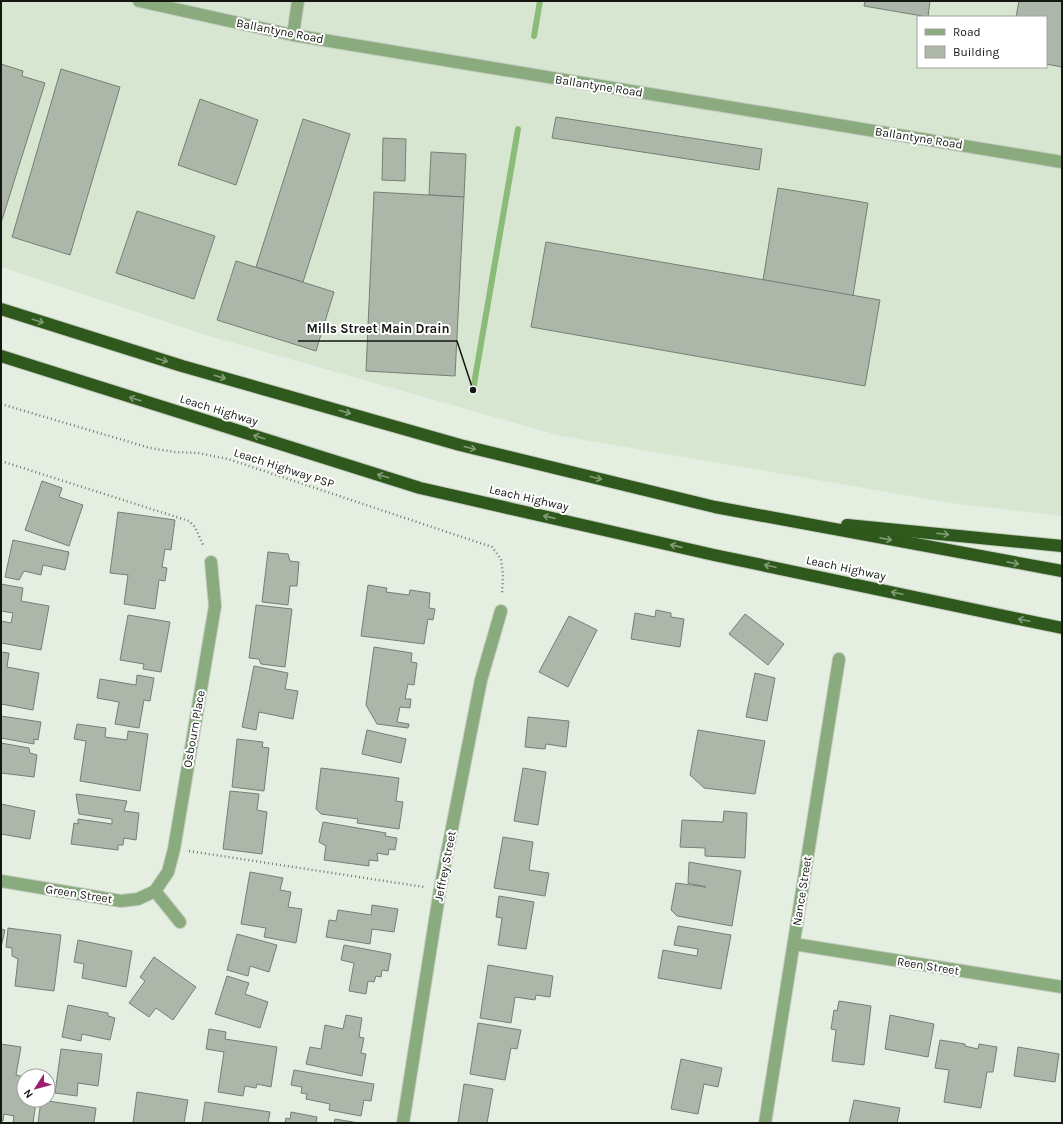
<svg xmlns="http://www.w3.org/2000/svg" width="1063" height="1124" viewBox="0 0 1063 1124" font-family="Karla,sans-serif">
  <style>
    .built { fill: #d7e6d1; fill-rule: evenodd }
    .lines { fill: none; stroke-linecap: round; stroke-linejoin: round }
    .stream { stroke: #8abb77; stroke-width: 6 }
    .building { fill: #acb6a9; stroke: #767f73 }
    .street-casing { stroke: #c4ccc0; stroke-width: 14 }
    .highway-casing { stroke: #c4ccc0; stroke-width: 14 }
    .path { stroke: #737970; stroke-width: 2.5; stroke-dasharray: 1 3; stroke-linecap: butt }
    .street { stroke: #89ab7d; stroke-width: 12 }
    .highway { stroke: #2f581c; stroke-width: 12 }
    .oneway { stroke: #829b77 }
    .labels { text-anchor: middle; stroke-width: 4; stroke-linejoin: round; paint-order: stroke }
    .street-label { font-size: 12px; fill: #141712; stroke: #fff }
    .leader { fill: none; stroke: #141712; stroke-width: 1.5 }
    .callout-dot { fill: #141712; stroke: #fff; stroke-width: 1.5 }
    .callout-label { font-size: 13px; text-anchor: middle; font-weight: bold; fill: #141712; stroke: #fff; stroke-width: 4; stroke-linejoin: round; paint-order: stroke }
  </style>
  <rect width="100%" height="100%" fill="#e5efe1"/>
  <path class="built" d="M1 1H1062V516L951 503 561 436 206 335 1 267ZM918 17H1046V67H918Z"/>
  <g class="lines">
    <g class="stream">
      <path d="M534 36 540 1"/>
      <path d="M473 390 518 129"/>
    </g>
  </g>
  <g class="building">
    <path d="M865 1H930L928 17 864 6Z"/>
    <path d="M1019 1H1062V67L1046 64V17H1016Z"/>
    <path d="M1 64 23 71 22 76 45 83 1 223Z"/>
    <path d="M61 69 120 87 70 255 12 237Z"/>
    <path d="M200 99 258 120 236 185 178 165Z"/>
    <path d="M556 117 762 149 759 170 552 138Z"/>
    <path d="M303 119 350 134 303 282 256 267Z"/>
    <path d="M383 138 406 139 405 181 382 180Z"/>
    <path d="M431 152 466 154 464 197 429 195Z"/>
    <path d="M778 188 868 203 853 296 763 280Z"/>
    <path d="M374 192 464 197 455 376 366 371Z"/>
    <path d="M137 211 215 236 194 299 116 273Z"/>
    <path d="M546 242 880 300 865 386 531 327Z"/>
    <path d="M236 261 334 292 316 351 217 320Z"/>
    <path d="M42 481 62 488 59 497 83 505 69 546 25 530Z"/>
    <path d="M118 512 175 520 171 550 165 549 162 567 167 568 165 581 159 580 155 609 124 604 128 575 110 573Z"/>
    <path d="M13 540 69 552 65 570 43 565 41 575 24 571 19 580 5 577Z"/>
    <path d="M268 552 288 554 290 561 299 562 297 586H290L288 605 262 602Z"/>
    <path d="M1 584 23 588 21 601 49 606 41 650 1 643V621L11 623 13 613 1 611Z"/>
    <path d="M368 585 387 588 386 592 409 595 410 590 430 593 429 608 435 609 433 620 428 619 424 644 361 636Z"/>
    <path d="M256 605 292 609 285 667 261 664 259 659 249 658Z"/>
    <path d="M656 610 671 613V617L684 619 680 647 631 639 635 613 655 617Z"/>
    <path d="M745 614 784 644 768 665 729 634Z"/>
    <path d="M128 615 170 622 161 672 143 669 144 664 120 660Z"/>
    <path d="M569 616 597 630 568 687 539 672Z"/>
    <path d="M374 647 412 653 411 662 417 663 414 685 408 684 405 699H411L410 708 400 707 397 722 409 724 408 728 377 724 366 705Z"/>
    <path d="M1 652 9 653 7 667 39 673 33 710 1 704Z"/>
    <path d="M254 666 288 673 285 689 298 691 293 719 259 712 256 730 242 727Z"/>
    <path d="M755 673 775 678 767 721 746 717Z"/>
    <path d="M137 675 154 678 150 701 144 700 139 728 115 724 119 702 97 698 100 679 136 685Z"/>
    <path d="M1 716 41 722 38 740 34 739V744L1 738Z"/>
    <path d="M528 717 569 721 566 747 546 744 545 749 525 747Z"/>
    <path d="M77 724 106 728 105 737 127 740 128 731 148 734 140 791 80 781 86 741 74 739Z"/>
    <path d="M367 730 406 739 401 763 362 754Z"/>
    <path d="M698 730 765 741 755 794 704 788 690 775Z"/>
    <path d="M237 739 263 742 262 747 269 748 264 791 232 787Z"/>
    <path d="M1 743 29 748 30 753 37 755 34 777 1 773Z"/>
    <path d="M321 768 399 778 396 801 403 802 399 829 357 823 358 819 321 814 316 809Z"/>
    <path d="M523 768 546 772 538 825 514 821Z"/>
    <path d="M230 791 259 794 257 810 267 812 262 854 223 849Z"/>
    <path d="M76 794 127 801 124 811 139 813 136 840 124 838 123 845H118V850L71 844 74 823 78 824V819L112 824V819L79 814Z"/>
    <path d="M1 804 35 811 30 839 1 834Z"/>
    <path d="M724 811 747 813 745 858 705 856V848L680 847 682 820 723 822Z"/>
    <path d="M323 822 386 833 385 836 397 838 395 850 389 849 388 855 377 853 378 861 369 860V866L324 860 326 846 319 842Z"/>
    <path d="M503 837 533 842 529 870 549 873 545 896 494 888Z"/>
    <path d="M689 862 741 871 732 926 677 916 671 910 676 883 706 887 688 883Z"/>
    <path d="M250 872 283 878 280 890 291 892 288 907 302 909 296 943 264 937 266 928 241 924Z"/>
    <path d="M499 896 534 902 526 949 498 945 502 918 496 917Z"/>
    <path d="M372 905 398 909 394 932 372 929 370 944 326 937 329 920 336 921 338 910 371 915Z"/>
    <path d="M678 926 731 935 721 989 658 978 663 950 697 956 698 949 674 945Z"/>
    <path d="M8 928 61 935 54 991 15 986 18 959 12 956V948L6 947Z"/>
    <path d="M1 929 5 930 1 947Z"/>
    <path d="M237 934 277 945 269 972 250 966 248 976 227 970Z"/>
    <path d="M78 940 132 951 126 987 82 978 84 964 74 962Z"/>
    <path d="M344 945 391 954 388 971 382 970 381 977 376 976 374 982 368 981 366 994 349 991 354 963 341 960Z"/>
    <path d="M154 957 196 987 173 1020 156 1008 149 1017 129 1003 145 981 140 977Z"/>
    <path d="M488 965 553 976 550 997 536 995 535 1000 515 997 511 1023 480 1018Z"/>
    <path d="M227 976 249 983 245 994 268 1002 260 1028 215 1014Z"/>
    <path d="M839 1001 871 1006 864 1065 832 1061 836 1030 831 1029 834 1010 837 1011Z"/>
    <path d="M68 1005 108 1013V1016L115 1018 110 1040 82 1034 81 1041 62 1037Z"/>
    <path d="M346 1015 362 1018 359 1037 364 1038 361 1053 366 1054 362 1076 306 1064 310 1047 321 1049 325 1025 343 1029Z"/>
    <path d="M890 1015 934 1024 928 1057 885 1049Z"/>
    <path d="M478 1023 521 1030 517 1049 511 1048 505 1080 470 1074Z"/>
    <path d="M209 1029 226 1032 225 1039 277 1047 271 1087 257 1084 256 1088 245 1086 243 1096 218 1092 224 1052 206 1049Z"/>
    <path d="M940 1040 965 1044V1046L978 1049 979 1044 997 1047 993 1072H987L981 1108 944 1102 949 1070 935 1068Z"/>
    <path d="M1 1044 21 1047 16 1075 24 1077 23 1100 36 1102 33 1123H13L14 1116 4 1114 3 1121H1Z"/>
    <path d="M1018 1047 1059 1054 1055 1082 1014 1076Z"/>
    <path d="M61 1049 102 1054 98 1086 78 1083 77 1096 55 1093Z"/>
    <path d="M681 1059 722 1068 718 1087 704 1084 698 1114 671 1109Z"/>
    <path d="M294 1070 374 1084 371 1101 364 1100 361 1116 329 1110 330 1104 306 1099 307 1094 301 1093 302 1087 291 1085Z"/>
    <path d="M464 1084 493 1089 487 1123H458Z"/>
    <path d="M137 1092 188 1100 184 1123H133Z"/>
    <path d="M41 1100 96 1108 94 1123H38Z"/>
    <path d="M854 1100 900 1108 897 1123H849Z"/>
    <path d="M205 1102 270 1112 268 1123H202Z"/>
    <path d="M291 1112 317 1117 316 1123H285L286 1118 290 1119Z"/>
    <path d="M335 1119 359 1123H334Z"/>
  </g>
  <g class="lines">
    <defs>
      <g id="street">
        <path d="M139 1 293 35 1062 162"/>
        <path d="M293 35 298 1"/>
        <path d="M1 881 121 901 138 899 155 891 168 872 174 849 215 606 211 562"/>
        <path d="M155 891 180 922"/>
        <path d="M794 944 1062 987"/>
        <path d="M403 1123 440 889 481 680 501 611"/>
        <path d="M765 1123 839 659"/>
      </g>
      <g id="highway">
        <path d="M1 309 182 366 460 445 715 507 1062 571"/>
        <path d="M1 356 420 488 714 555 1062 628"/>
        <path d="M847 525 1062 546"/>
      </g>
    </defs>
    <use href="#street" class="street-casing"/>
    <use href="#highway" class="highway-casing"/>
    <g class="path">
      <path d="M1 404 150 448 175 452 198 453 228 459 492 547 501 559 503 575 502 594"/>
      <path d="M1 461 189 521 195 527 204 547"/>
      <path d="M189 851 424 887"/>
    </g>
    <use href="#street" class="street"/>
    <use href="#highway" class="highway"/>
  </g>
  <defs><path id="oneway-shaft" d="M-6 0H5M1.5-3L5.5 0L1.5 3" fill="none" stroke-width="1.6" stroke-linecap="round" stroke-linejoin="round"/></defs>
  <g class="oneway">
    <use href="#oneway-shaft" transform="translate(38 321) rotate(17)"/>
    <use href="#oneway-shaft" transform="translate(162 360) rotate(17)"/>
    <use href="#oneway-shaft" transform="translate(220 377) rotate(16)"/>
    <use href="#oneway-shaft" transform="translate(135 399) rotate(-162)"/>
    <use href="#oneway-shaft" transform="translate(345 412) rotate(16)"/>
    <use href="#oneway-shaft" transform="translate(259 437) rotate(-163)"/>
    <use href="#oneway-shaft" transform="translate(470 448) rotate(14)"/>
    <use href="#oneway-shaft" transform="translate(383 476) rotate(-163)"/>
    <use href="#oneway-shaft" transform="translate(596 478) rotate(14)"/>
    <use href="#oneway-shaft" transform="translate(549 517) rotate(-167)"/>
    <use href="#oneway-shaft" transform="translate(943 534) rotate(6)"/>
    <use href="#oneway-shaft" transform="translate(886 539) rotate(11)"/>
    <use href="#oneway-shaft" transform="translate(676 546) rotate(-167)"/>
    <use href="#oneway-shaft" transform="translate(1013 563) rotate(11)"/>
    <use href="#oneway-shaft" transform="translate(770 566) rotate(-168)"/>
    <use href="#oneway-shaft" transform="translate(897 593) rotate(-168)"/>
    <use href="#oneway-shaft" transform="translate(1024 620) rotate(-168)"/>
  </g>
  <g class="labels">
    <g class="street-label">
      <text transform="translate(280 31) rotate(11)" y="4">Ballantyne Road</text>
      <text transform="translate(599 86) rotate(9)" y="4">Ballantyne Road</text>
      <text transform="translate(919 138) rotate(9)" y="4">Ballantyne Road</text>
      <text transform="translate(219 410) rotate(17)" y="4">Leach Highway</text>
      <text transform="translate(284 468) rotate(18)" y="4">Leach Highway PSP</text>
      <text transform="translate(529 498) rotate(13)" y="4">Leach Highway</text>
      <text transform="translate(846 568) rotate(12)" y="4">Leach Highway</text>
      <text transform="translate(194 729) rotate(-80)" y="4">Osbourn Place</text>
      <text transform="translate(445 866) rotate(-79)" y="4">Jeffrey Street</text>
      <text transform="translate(802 891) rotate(-81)" y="4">Nance Street</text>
      <text transform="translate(79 894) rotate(9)" y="4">Green Street</text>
      <text transform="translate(928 966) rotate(9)" y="4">Reen Street</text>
    </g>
  </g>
  <path class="leader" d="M473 390L457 341H298"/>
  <circle class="callout-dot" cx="473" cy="390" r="4"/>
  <g class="callout-label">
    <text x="378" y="333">Mills Street Main Drain</text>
  </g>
  <rect width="1063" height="1124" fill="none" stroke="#141712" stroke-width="4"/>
  <rect x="917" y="16" width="130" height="52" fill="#ffffff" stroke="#a1a2a0"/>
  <rect x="925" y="29" width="20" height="6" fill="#89ab7d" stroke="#a1a2a0"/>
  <text x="953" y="36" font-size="12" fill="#141712">Road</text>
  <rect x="925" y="46" width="20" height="12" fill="#acb6a9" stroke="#a1a2a0"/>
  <text x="953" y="56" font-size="12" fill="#141712">Building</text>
  <g transform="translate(36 1088) rotate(234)"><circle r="19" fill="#ffffff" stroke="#a1a2a0"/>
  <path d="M0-3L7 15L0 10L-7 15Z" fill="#9e1d6f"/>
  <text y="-6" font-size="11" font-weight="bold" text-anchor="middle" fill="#141712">N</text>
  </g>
</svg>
